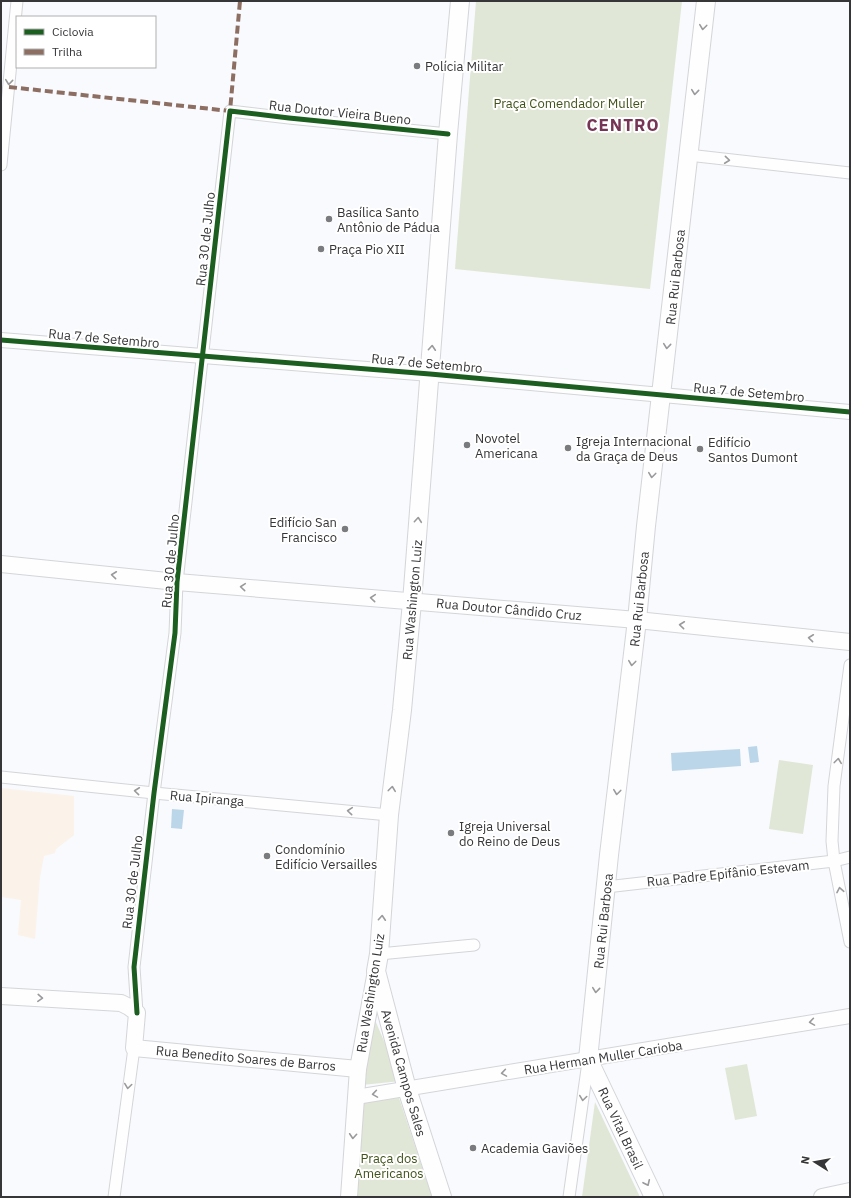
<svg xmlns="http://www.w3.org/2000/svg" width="851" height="1198" viewBox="0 0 851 1198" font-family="'IBM Plex Sans',sans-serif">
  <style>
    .commercial { fill: #fbf2ea }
    .green { fill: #e0e7d6 }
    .water { fill: #bcd6e9 }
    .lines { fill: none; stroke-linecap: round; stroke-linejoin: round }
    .minor-casing { stroke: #d4d5d8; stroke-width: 13 }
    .tertiary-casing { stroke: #d4d5d8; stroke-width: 16 }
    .secondary-casing { stroke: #d4d5d8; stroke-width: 18 }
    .primary-casing { stroke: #d4d5d8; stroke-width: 20 }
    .minor { stroke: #fefeff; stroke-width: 11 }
    .tertiary { stroke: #fefeff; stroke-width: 14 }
    .secondary { stroke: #fefeff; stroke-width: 16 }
    .primary { stroke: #fefeff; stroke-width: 18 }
    .quiet { stroke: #8d6e63; stroke-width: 4; stroke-dasharray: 8 4; stroke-linecap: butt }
    .cycleway-casing { stroke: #fff; stroke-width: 8 }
    .cycleway { stroke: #1b5e20; stroke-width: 5 }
    .oneway { stroke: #9a9a9c }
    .poi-dot { fill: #7a7b7e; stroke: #fff; stroke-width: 1.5 }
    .labels { text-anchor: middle; stroke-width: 4; stroke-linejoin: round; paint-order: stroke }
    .poi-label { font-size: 13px; fill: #363639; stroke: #fff; text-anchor: start }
    .park-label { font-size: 13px; fill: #41531a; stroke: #fff }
    .street-label { font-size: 13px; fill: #363639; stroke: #fff }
    .district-label { font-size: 17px; font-weight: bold; letter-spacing: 1px; fill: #773556; stroke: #fff }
  </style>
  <rect width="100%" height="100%" fill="#f9fafd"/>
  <path class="commercial" d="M1 788 74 796V835L56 849 55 853 44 856 40 877 35 939 18 935 21 900 1 897Z"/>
  <g class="green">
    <path d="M476 1H682L650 289 455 269Z"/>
    <path d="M779 760 813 765 803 834 769 829Z"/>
    <path d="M370 1002 375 1020 401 1081 362 1085Z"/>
    <path d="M747 1064 757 1116 735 1120 725 1068Z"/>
    <path d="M399 1098 432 1197H358L359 1103Z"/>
    <path d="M595 1102 640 1197H582Z"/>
  </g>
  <g class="water">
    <path d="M757 746 759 762 750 763 748 747Z"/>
    <path d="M740 749 741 766 672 771 671 753Z"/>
    <path d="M172 809 184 810 182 829 171 828Z"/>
  </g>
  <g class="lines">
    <defs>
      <g id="minor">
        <path d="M688 155 850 173"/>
        <path d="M1 165 17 1"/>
        <path d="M850 665 834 786 832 841 834 861 850 942"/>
        <path d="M1 777 154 793 389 815"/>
        <path d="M606 887 834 861 850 857"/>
        <path d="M379 954 474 945"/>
        <path d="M137 1013 134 967 154 793 175 633 177 582 230 111 289 118 448 134"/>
        <path d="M114 1197 134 1048"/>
        <path d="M569 1197 588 1062"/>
      </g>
      <g id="tertiary">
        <path d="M1 340 430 374 850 412"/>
        <path d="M356 1097 850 1016"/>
      </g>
      <g id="secondary">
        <path d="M1 564 177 582 637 620 850 642"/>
        <path d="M1 996 121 1003 129 1007 137 1013 134 1048 358 1069"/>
        <path d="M349 1197 358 1069 376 971"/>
        <path d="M822 1197 850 1191"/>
      </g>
      <g id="primary">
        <path d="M442 1197 407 1089 376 971 379 954 389 815 402 710 412 602 448 134 460 1"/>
        <path d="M654 1197 588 1059 609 855 637 620 646 526 706 1"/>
      </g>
    </defs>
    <use href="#minor" class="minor-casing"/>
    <use href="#tertiary" class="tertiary-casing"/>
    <use href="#secondary" class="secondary-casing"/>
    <use href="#primary" class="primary-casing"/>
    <use href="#minor" class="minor"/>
    <use href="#tertiary" class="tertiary"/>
    <use href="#secondary" class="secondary"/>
    <use href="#primary" class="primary"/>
    <path class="quiet" d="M9 87 230 111 240 1"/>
    <defs>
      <g id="cycleway">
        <path d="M1 340 430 374 850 412"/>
        <path d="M137 1013 134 967 154 793 175 633 177 582 230 111 289 118 448 134"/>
      </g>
    </defs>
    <use href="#cycleway" class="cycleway-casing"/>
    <use href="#cycleway" class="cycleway"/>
  </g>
  <defs><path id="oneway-chevron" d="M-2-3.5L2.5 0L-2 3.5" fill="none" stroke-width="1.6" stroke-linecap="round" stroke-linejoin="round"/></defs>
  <g class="oneway">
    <use href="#oneway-chevron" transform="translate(703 27) rotate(97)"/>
    <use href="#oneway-chevron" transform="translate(9 82) rotate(96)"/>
    <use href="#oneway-chevron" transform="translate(695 92) rotate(96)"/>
    <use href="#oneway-chevron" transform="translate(727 160) rotate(6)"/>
    <use href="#oneway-chevron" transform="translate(667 346) rotate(96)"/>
    <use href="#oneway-chevron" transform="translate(432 348) rotate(-86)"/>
    <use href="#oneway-chevron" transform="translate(652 475) rotate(97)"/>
    <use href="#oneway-chevron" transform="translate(418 520) rotate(-85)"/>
    <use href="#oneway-chevron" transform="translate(114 575) rotate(-174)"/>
    <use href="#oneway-chevron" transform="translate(243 587) rotate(-175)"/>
    <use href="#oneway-chevron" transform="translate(373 598) rotate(-175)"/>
    <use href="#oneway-chevron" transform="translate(682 625) rotate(-174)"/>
    <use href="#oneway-chevron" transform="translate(811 638) rotate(-174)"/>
    <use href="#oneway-chevron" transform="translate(632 663) rotate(97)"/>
    <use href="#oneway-chevron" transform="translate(838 761) rotate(-83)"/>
    <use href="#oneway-chevron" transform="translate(392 789) rotate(-83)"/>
    <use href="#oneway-chevron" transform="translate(137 791) rotate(-174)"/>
    <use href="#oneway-chevron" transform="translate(617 792) rotate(97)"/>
    <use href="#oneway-chevron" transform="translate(350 811) rotate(-175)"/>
    <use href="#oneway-chevron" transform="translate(840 890) rotate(-101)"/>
    <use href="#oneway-chevron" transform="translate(382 918) rotate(-86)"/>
    <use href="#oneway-chevron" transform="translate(596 990) rotate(96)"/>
    <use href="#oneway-chevron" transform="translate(40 998) rotate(3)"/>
    <use href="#oneway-chevron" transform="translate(812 1022) rotate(171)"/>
    <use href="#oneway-chevron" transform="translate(504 1073) rotate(171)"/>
    <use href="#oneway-chevron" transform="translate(128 1086) rotate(98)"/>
    <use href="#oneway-chevron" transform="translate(375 1094) rotate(171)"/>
    <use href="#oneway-chevron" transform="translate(583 1098) rotate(98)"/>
    <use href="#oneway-chevron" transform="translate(353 1136) rotate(94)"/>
    <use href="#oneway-chevron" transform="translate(647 1183) rotate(65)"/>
  </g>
  <g class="poi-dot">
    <circle cx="417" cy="66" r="4"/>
    <circle cx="329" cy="219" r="4"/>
    <circle cx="321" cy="249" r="4"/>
    <circle cx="467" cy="445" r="4"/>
    <circle cx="568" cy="448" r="4"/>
    <circle cx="700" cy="449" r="4"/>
    <circle cx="345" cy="529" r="4"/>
    <circle cx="451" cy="833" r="4"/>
    <circle cx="267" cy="856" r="4"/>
    <circle cx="473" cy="1148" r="4"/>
  </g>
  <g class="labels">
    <g class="poi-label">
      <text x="425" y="71">Polícia Militar</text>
      <text x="337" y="217">Basílica Santo<tspan x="337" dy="15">Antônio de Pádua</tspan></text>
      <text x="329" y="254">Praça Pio XII</text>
      <text x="475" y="443">Novotel<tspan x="475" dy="15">Americana</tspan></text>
      <text x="576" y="446">Igreja Internacional<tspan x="576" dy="15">da Graça de Deus</tspan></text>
      <text x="708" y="447">Edifício<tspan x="708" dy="15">Santos Dumont</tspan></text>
      <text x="337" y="527" text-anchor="end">Edifício San<tspan x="337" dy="15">Francisco</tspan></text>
      <text x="459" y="831">Igreja Universal<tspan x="459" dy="15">do Reino de Deus</tspan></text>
      <text x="275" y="854">Condomínio<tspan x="275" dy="15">Edifício Versailles</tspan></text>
      <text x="481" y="1153">Academia Gaviões</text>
    </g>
    <g class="park-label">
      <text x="569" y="108">Praça Comendador Muller</text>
      <text x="389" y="1163">Praça dos<tspan x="389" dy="15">Americanos</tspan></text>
    </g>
    <g class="street-label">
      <text transform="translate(340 112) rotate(6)" y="5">Rua Doutor Vieira Bueno</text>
      <text transform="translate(205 239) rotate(-84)" y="5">Rua 30 de Julho</text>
      <text transform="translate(675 277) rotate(-84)" y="5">Rua Rui Barbosa</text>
      <text transform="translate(104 338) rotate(5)" y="5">Rua 7 de Setembro</text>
      <text transform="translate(427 363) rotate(5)" y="5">Rua 7 de Setembro</text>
      <text transform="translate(749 392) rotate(5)" y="5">Rua 7 de Setembro</text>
      <text transform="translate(170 561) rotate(-85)" y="5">Rua 30 de Julho</text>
      <text transform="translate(639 599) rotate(-84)" y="5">Rua Rui Barbosa</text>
      <text transform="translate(412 600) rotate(-85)" y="5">Rua Washington Luiz</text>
      <text transform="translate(509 609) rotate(5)" y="5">Rua Doutor Cândido Cruz</text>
      <text transform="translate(207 798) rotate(5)" y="5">Rua Ipiranga</text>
      <text transform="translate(728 873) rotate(-6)" y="5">Rua Padre Epifânio Estevam</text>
      <text transform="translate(132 882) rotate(-83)" y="5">Rua 30 de Julho</text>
      <text transform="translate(603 921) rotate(-84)" y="5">Rua Rui Barbosa</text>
      <text transform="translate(370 993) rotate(-81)" y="5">Rua Washington Luiz</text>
      <text transform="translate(603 1057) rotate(-9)" y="5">Rua Herman Muller Carioba</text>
      <text transform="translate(246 1058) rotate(5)" y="5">Rua Benedito Soares de Barros</text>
      <text transform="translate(404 1073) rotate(74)" y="5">Avenida Campos Sales</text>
      <text transform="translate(621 1128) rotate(65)" y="5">Rua Vital Brasil</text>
    </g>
    <g class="district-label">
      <text x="623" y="131">CENTRO</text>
    </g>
  </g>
  <rect width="851" height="1198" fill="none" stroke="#363639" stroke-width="4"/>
  <rect x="16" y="16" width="140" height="52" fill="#ffffff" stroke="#afafb0"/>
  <rect x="24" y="29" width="20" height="6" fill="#1b5e20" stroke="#afafb0"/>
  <text x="52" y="36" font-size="12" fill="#363639">Ciclovia</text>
  <rect x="24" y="49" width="20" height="6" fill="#8d6e63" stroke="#afafb0"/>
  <text x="52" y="56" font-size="12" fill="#363639">Trilha</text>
  <g transform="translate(815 1162) rotate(281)" stroke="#ffffff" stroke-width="3" paint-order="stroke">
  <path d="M0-3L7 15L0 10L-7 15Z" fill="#363639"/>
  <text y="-6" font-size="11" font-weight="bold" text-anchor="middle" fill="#363639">N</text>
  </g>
</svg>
